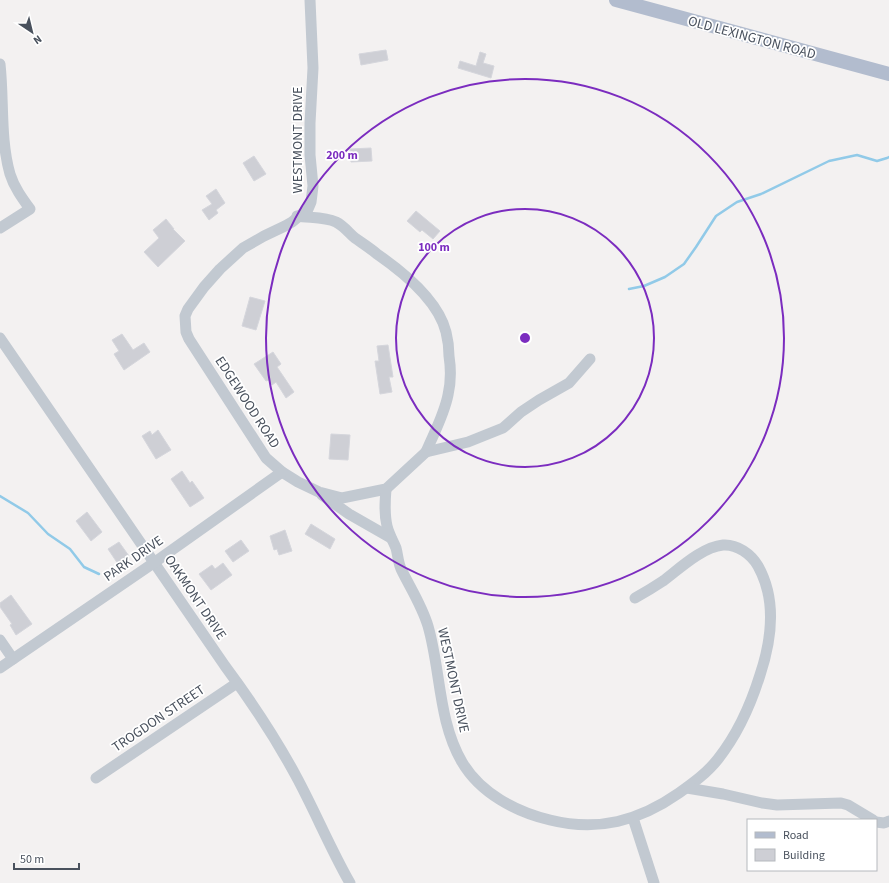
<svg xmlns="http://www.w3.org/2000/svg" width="889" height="883" viewBox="0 0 889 883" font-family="'Source Sans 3',sans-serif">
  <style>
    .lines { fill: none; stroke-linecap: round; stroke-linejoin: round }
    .stream { stroke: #91cae8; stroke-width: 2.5 }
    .building { fill: #cecfd5; stroke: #d5d6dc }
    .minor { stroke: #c2c9d1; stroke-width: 11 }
    .major { stroke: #b2bcce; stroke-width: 14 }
    .ring { fill: none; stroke: #7b2cbf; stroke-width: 2 }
    .labels { text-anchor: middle; stroke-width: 3.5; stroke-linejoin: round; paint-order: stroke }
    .street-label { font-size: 14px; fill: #49515d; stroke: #fff }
    .centre { fill: #7b2cbf; stroke: #fff; stroke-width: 2 }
    .ring-label { font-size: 12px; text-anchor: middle; font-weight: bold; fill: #7b2cbf; stroke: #fff; stroke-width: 3.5; stroke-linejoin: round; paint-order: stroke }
  </style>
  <rect width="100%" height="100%" fill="#f3f1f1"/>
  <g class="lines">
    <g class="stream">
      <path d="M629 289 644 286 665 277 684 264 696 247 716 216 737 202 761 194 829 161 857 155 877 161 887 158 889 157"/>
      <path d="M0 496 28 513 48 534 70 549 84 567 99 574"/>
    </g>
  </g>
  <g class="building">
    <path d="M386 50 388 60 361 65 359 54Z"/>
    <path d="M480 52 486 54 483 63 494 66 491 78 458 68 460 61 476 66Z"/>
    <path d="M371 148 372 161 351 162 350 149Z"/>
    <path d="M254 156 266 174 254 181 243 163Z"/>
    <path d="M216 189 225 203 216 210 218 213 209 220 202 210 212 204 206 196Z"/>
    <path d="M416 211 440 231 433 239 422 230 420 232 407 221Z"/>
    <path d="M166 219 174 229H173L185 241 158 267 144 252 159 238 153 230Z"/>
    <path d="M250 297 265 301 256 330 242 326Z"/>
    <path d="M122 334 133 350 144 343 150 352 124 370 114 354 119 351 112 340Z"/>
    <path d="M388 345 393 377H389L392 392 380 394 375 361H379L377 346Z"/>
    <path d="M273 352 281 364 277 367 294 392 286 398 276 382 272 385 269 380 266 381 254 364Z"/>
    <path d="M158 430 171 450 156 459 142 436 150 431 152 435Z"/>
    <path d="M331 434 350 435 348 460 329 459Z"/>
    <path d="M182 471 190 483 192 481 204 498 190 507 171 479Z"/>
    <path d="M87 512 102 532 91 541 76 521Z"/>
    <path d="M311 524 335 539 330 549 305 534Z"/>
    <path d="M285 530 292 551 279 555 277 549 274 550 270 536Z"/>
    <path d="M241 540 249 551 233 562 225 551Z"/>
    <path d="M119 542 129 556 118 564 108 549Z"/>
    <path d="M223 563 232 575 211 590 199 574 212 565 215 569Z"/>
    <path d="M11 595 32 624 16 635 10 625 12 624 0 607V603Z"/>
  </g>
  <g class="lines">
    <g class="minor">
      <path d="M310 0 313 68 310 123V155L313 186 311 202 308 209 292 222 285 226 264 236 243 248 220 269 204 287 188 309 185 316 186 332 189 339 266 458 282 472 298 482 319 492 342 498 386 489 426 452 468 442 503 428 521 412 539 400 569 383 590 359"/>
      <path d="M0 64C4 100 0 139 10 174 14 187 22 198 30 209L0 228"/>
      <path d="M297 216C310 218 325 217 336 222 344 226 349 233 355 238 362 243 370 248 377 254 403 272 438 300 446 332 448 340 449 348 449 356 451 369 451 382 448 395 444 415 434 433 426 452"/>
      <path d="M0 338 225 666C251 701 275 737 296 776 315 811 330 848 350 883"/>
      <path d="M386 489C385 502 384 513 387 526 389 534 393 541 396 548 398 555 398 564 402 571 411 589 422 606 428 626 441 671 438 721 462 762 480 793 516 812 550 820 598 832 639 821 679 793 693 783 707 773 718 759 737 735 751 704 760 675 772 639 777 600 758 566 751 554 737 544 723 545 702 547 679 569 663 581 654 587 644 593 635 598"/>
      <path d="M322 495 349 514 391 538"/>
      <path d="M0 640 13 659"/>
      <path d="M0 668 155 562 282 472"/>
      <path d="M96 778 237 683"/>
      <path d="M687 788 723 794 762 803 777 805 841 803 848 805 873 820"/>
      <path d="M633 818 654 883"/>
      <path d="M876 822 884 823 889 821"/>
    </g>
    <path class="major" d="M616 0 889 74"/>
  </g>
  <g class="ring">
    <circle cx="525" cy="338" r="129"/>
    <circle cx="525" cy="338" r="259"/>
  </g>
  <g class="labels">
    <g class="street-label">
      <text transform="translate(752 37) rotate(15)" y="5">OLD LEXINGTON ROAD</text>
      <text transform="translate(297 140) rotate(-90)" y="5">WESTMONT DRIVE</text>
      <text transform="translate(248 402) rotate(57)" y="5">EDGEWOOD ROAD</text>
      <text transform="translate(133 558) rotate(-35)" y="5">PARK DRIVE</text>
      <text transform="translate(196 597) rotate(56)" y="5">OAKMONT DRIVE</text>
      <text transform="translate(454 680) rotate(78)" y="5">WESTMONT DRIVE</text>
      <text transform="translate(158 718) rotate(-34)" y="5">TROGDON STREET</text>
    </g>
  </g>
  <circle cx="525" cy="338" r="6" class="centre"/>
  <g class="ring-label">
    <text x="342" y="159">200 m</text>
    <text x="434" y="251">100 m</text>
  </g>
  <rect x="747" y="819" width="130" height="52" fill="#ffffff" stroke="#b6b9be"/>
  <rect x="755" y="832" width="20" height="6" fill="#b2bcce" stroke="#b6b9be"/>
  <text x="783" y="839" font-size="12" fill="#49515d">Road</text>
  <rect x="755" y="849" width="20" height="12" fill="#cecfd5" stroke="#b6b9be"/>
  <text x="783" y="859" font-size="12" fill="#49515d">Building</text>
  <g transform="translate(32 32) rotate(145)" stroke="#ffffff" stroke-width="3" paint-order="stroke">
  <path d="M0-3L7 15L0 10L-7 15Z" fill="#49515d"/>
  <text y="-6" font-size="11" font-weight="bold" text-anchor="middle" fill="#49515d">N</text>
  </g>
  <path d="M14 863v6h65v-6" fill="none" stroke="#49515d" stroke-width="2"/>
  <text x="20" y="863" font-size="12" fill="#49515d" stroke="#ffffff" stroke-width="3" paint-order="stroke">50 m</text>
</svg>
